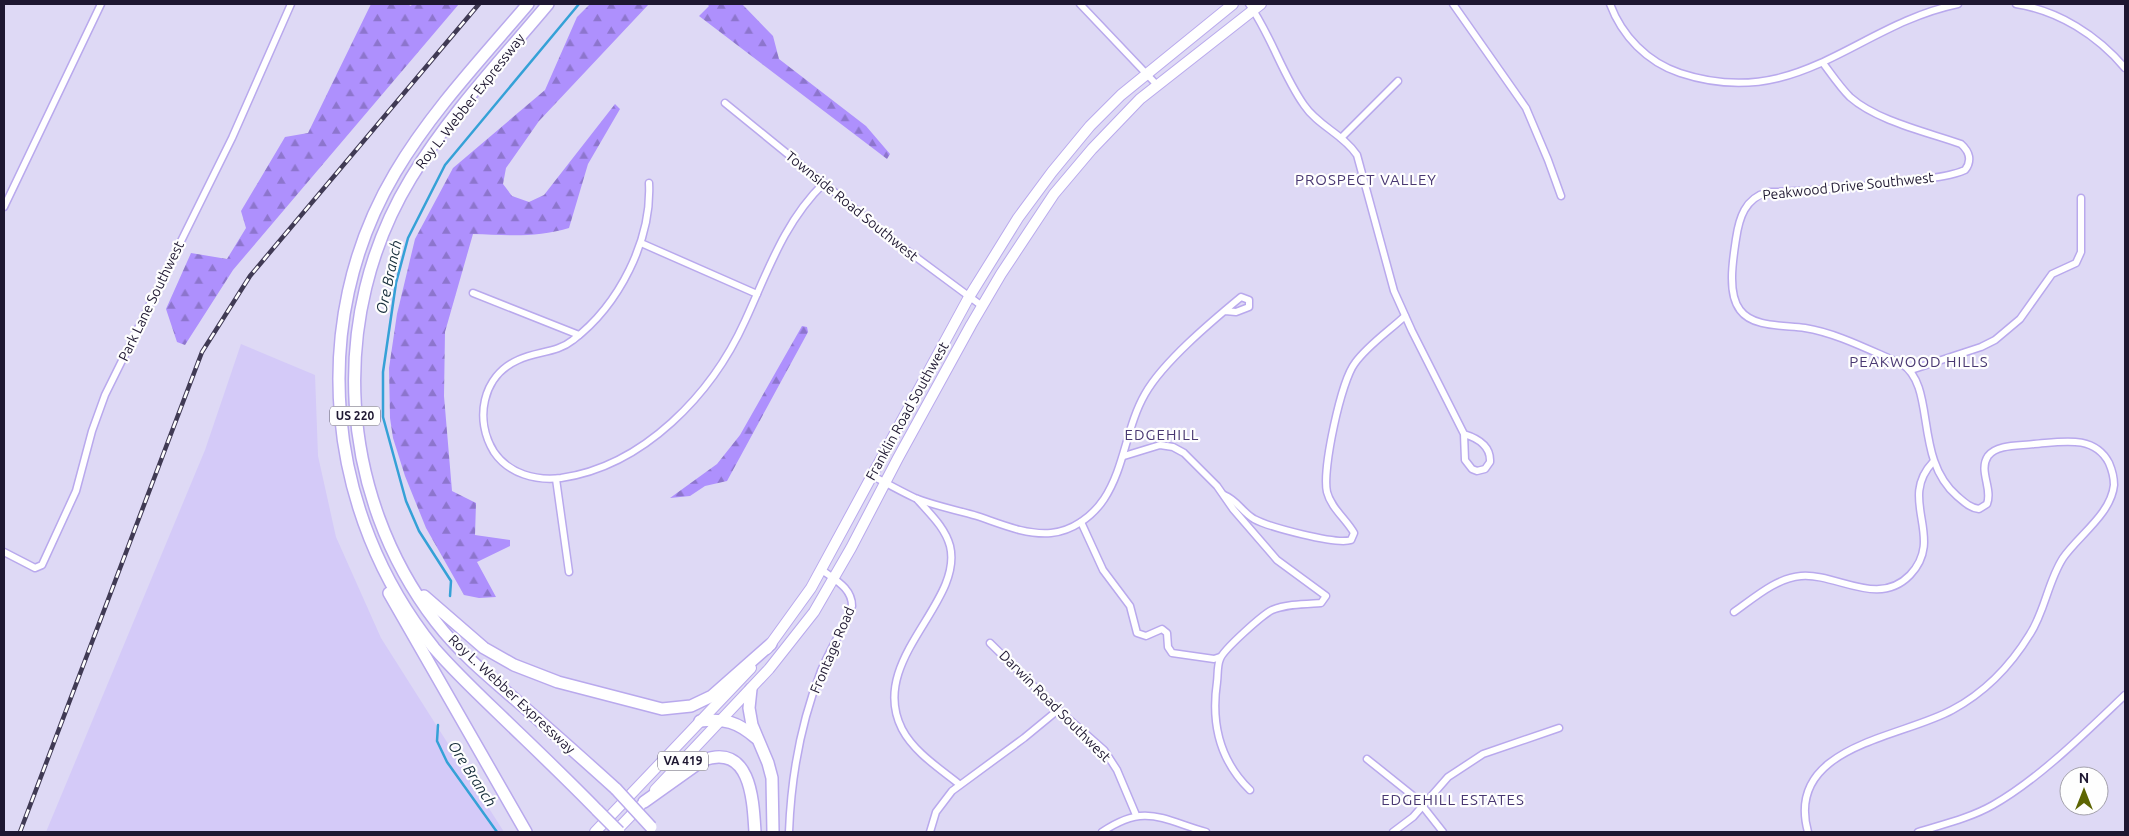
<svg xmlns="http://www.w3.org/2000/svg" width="2129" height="836" viewBox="0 0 2129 836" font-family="Ubuntu,sans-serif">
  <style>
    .built { fill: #d4caf8 }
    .forest { fill: url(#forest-firs) }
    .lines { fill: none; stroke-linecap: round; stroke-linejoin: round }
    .stream { stroke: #35a1d7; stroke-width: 2.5 }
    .street-casing { stroke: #b9a9ed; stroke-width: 9 }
    .primary-casing { stroke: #b9a9ed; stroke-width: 12 }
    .highway-casing { stroke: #b9a9ed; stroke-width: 14 }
    .street { stroke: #fff; stroke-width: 6 }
    .primary { stroke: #fff; stroke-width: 10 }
    .highway { stroke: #fff; stroke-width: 11 }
    .rail-casing { stroke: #403a54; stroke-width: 4.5 }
    .rail { stroke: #fefefe; stroke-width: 2.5; stroke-dasharray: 8; stroke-linecap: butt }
    .highway-bridge-casing { stroke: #b9a9ed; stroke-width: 14; stroke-linecap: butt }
    .highway-bridge { stroke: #fff; stroke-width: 11 }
    .labels { text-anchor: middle; stroke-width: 4.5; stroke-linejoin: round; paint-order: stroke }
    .shield { fill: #fefefe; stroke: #615c6e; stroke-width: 1 }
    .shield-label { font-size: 12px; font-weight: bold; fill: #1e1731 }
    .street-label { font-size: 14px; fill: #1e1731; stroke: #fefefe }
    .neighbourhood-label { font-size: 15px; letter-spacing: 1px; fill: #493872; stroke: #fefefe }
    .water-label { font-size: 15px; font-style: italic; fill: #172e3b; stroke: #fefefe }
  </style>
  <defs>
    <pattern id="forest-firs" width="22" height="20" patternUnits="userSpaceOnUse" patternTransform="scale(1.25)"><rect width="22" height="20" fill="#ae90fd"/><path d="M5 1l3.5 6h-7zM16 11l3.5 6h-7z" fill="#8d75cd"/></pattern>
  </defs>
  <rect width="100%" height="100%" fill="#ded9f5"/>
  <path class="built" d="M241 344 315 375 318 456 336 537 381 638 504 832H46L205 450Z"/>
  <g class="forest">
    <path d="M371 4H407L411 6 412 4H459L233 270 185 345 177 342 166 309 191 253 227 259 246 228 241 211 285 137 308 133Z"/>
    <path d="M590 4H649L539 121 506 168 503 184 512 196 529 202 544 195 615 104 620 109 588 164 569 228C536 238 507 235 473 234L445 332 444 396 452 491 476 503 475 535 510 540V546L477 562 496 597 479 598 464 595 426 528 405 476 393 438 390 418 389 368 397 314 415 239 453 168 545 90 577 17Z"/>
    <path d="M707 4H742L773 36 779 59 866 126 890 154 887 159 699 16 709 6Z"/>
    <path d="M802 326 807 327 808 332 727 481 705 486 690 496 670 498 717 464 740 435Z"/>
  </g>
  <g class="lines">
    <g class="stream">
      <path d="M450 596 451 581 419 531 406 501 383 417V372L396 283 408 238 445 165 579 4"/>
      <path d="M438 725 437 741 447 762 497 832"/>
    </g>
    <defs>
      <g id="street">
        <path d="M1080 4 1157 85"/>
        <path d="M1249 4C1271 35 1282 74 1304 105 1318 126 1343 134 1357 155L1394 291 1412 331 1464 434 1465 460 1472 469 1477 471 1485 469 1490 462C1491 446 1477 438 1464 434"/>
        <path d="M1453 4 1526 108 1548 160 1561 196"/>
        <path d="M1610 4C1622 36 1647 62 1680 73 1798 112 1856 25 1958 4"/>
        <path d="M2016 4C2059 11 2097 35 2125 68"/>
        <path d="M725 103 897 243 982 306"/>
        <path d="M1341 138 1398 81"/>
        <path d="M649 183C652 240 619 305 573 340 557 353 537 351 518 360 482 376 474 420 494 452 509 474 536 481 561 478 644 466 712 394 745 321 768 271 784 222 824 183"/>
        <path d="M4 207 101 4"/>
        <path d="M641 243 757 294"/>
        <path d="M473 293 579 335"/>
        <path d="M1911 370 1981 347 1995 340 2020 319 2052 274 2076 263 2081 252V198"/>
        <path d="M1124 456 1160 445 1173 447 1184 453 1217 486 1233 509 1277 560 1326 596 1321 603C1305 604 1287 604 1272 610 1262 615 1223 650 1220 659 1217 666 1218 675 1217 682 1211 723 1220 761 1250 790"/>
        <path d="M871 475C886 483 900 491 915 498 935 506 957 510 977 516 1001 524 1025 535 1051 533 1072 531 1092 517 1104 499 1125 467 1126 427 1145 394 1163 362 1212 321 1241 297L1249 300V307L1236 312 1225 311"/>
        <path d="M556 479 569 572"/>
        <path d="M1224 495C1237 500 1242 512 1254 519 1269 527 1336 545 1351 540L1354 533C1346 519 1331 508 1327 492 1322 470 1341 381 1355 363 1368 345 1389 331 1405 316"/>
        <path d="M917 499C929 513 945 527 950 546 964 603 867 660 902 729 914 752 939 768 959 784"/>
        <path d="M1081 522 1103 570 1130 606 1137 633 1146 636 1162 629 1167 633 1168 647 1172 653 1214 659 1220 657"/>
        <path d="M4 552 35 568 42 565 76 491 92 431 105 395 232 138 291 4"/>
        <path d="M1734 612C1754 598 1776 578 1801 576 1837 573 1878 608 1910 575 1946 537 1897 500 1933 462"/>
        <path d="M990 643 1053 705 1104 750 1117 770 1136 815"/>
        <path d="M1367 759 1417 799 1443 832"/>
        <path d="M789 832C791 778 801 722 821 671 830 649 844 628 852 606 852 588 835 580 822 570"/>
        <path d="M930 832 936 812 952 791 1024 738 1058 710"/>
        <path d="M1102 832C1145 803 1161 819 1206 832"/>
        <path d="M1393 832 1413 817 1448 777 1483 754 1559 728"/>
        <path d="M1808 832C1784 746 1901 738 1952 710 1984 693 2011 665 2030 634 2045 611 2048 581 2063 558 2079 535 2111 514 2114 485 2114 477 2112 470 2109 463 2094 434 2061 442 2034 444 2020 446 1997 444 1988 456 1978 471 1993 488 1987 504L1979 509C1970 508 1964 502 1957 496 1913 458 1937 387 1902 364 1871 351 1837 333 1805 328 1785 325 1753 328 1740 310 1727 293 1733 259 1736 239 1739 218 1745 198 1768 192 1817 191 1864 187 1913 180 1930 178 1949 177 1965 170 1972 161 1970 152 1961 144 1927 132 1877 121 1850 97 1840 87 1832 75 1823 63"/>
        <path d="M1918 832C1944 824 1970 818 1993 805 2039 779 2087 731 2125 695"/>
      </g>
      <g id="primary">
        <path d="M767 649 811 588 969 297 1018 218 1052 172 1090 126 1121 95 1233 4"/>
        <path d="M655 790 769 669 814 612 851 548 898 458 971 325 1001 274 1054 194 1092 149 1140 99 1261 4"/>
        <path d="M595 832 751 668"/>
        <path d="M615 832 640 806"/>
      </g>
      <g id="highway">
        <path d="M528 4C482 58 431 112 395 173 306 323 326 514 434 648 454 671 476 692 498 713 531 745 565 777 597 810"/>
        <path d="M548 4C501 60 449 115 411 178 327 316 338 494 436 622 459 652 488 676 517 701 550 730 583 759 616 789"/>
        <path d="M389 593 526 832"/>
        <path d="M424 596 484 648 514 665 558 682 662 709 691 706 712 696 771 644"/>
        <path d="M751 689 749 708 752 725 768 763 772 778 773 832"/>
        <path d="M700 721C724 718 738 722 756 738"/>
        <path d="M644 802 703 760C751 743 753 800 755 832"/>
      </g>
    </defs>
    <use href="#street" class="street-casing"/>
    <use href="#primary" class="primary-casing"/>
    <use href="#highway" class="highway-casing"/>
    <use href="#street" class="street"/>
    <use href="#primary" class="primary"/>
    <use href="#highway" class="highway"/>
    <defs>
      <path id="rail" d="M20 832 202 352 250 276 479 4"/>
    </defs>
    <use href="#rail" class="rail-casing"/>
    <use href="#rail" class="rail"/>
    <defs>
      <g id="highway-bridge">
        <path d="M616 789 651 827"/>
        <path d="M597 810 619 832"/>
      </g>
    </defs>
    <use href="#highway-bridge" class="highway-bridge-casing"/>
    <use href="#highway-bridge" class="highway-bridge"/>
  </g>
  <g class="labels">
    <g class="shield">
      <rect x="330" y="406.5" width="50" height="19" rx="4"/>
      <rect x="658" y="751.5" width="50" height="19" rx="4"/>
    </g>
    <g class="shield-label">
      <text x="355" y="420">US 220</text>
      <text x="683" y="765">VA 419</text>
    </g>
    <g class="street-label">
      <text transform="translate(470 101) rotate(-52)" y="5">Roy L. Webber Expressway</text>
      <text transform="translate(1848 186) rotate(-6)" y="5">Peakwood Drive Southwest</text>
      <text transform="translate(852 206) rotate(39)" y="5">Townside Road Southwest</text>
      <text transform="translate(151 301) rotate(-64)" y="5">Park Lane Southwest</text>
      <text transform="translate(907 411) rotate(-61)" y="5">Franklin Road Southwest</text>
      <text transform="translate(832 650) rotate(-67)" y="5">Frontage Road</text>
      <text transform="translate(512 694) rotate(43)" y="5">Roy L. Webber Expressway</text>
      <text transform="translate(1055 706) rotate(45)" y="5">Darwin Road Southwest</text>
    </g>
    <g class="neighbourhood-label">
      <text x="1366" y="185">PROSPECT VALLEY</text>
      <text x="1919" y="367">PEAKWOOD HILLS</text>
      <text x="1162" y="440">EDGEHILL</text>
      <text x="1453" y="805">EDGEHILL ESTATES</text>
    </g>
    <g class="water-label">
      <text transform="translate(389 277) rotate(-78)" y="5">Ore Branch</text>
      <text transform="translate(472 774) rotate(57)" y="5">Ore Branch</text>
    </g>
  </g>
  <rect width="2129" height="836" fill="none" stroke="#1e1731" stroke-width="10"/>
  <g transform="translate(2084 791)"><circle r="24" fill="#fefefe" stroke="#a4a2ac"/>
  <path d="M0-4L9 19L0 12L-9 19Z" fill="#5d6503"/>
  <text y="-8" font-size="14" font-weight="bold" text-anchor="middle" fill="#1e1731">N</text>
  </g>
</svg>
